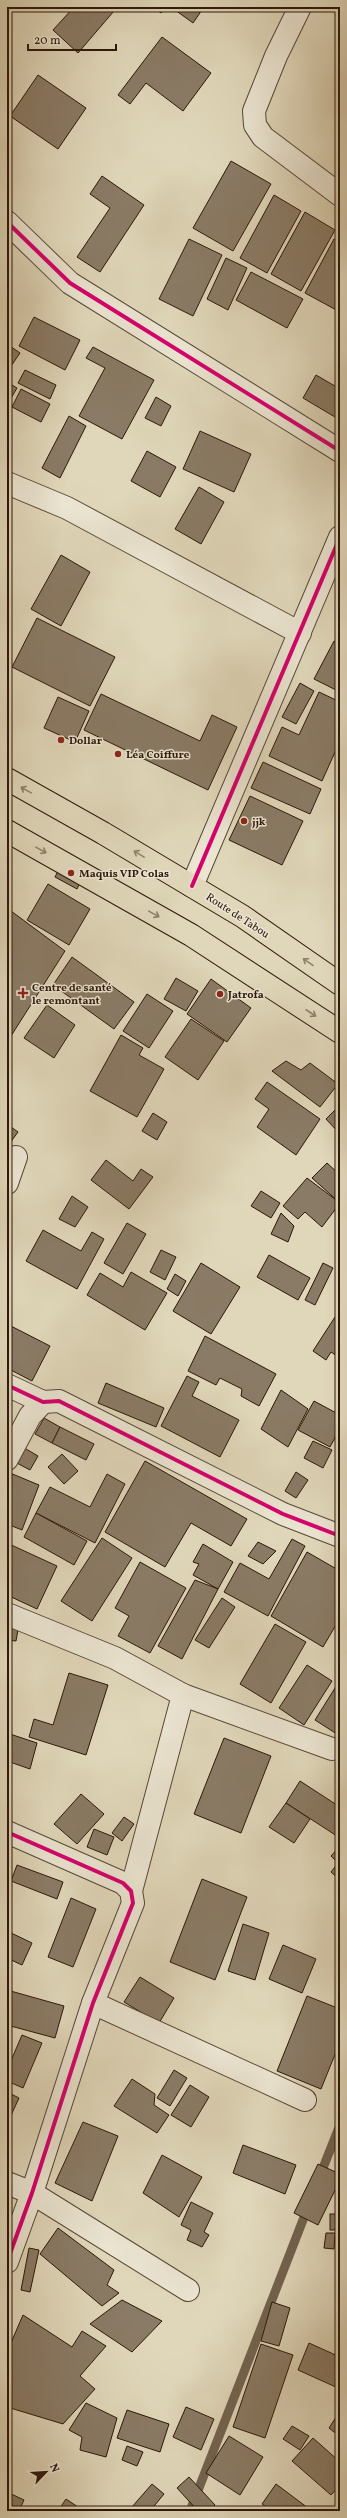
<svg xmlns="http://www.w3.org/2000/svg" width="347" height="2518" viewBox="0 0 347 2518" font-family="Vollkorn,serif">
  <style>
    .lines { fill: none; stroke-linecap: round; stroke-linejoin: round }
    .stream { stroke: #736350; stroke-width: 9 }
    .building { fill: #8a7b66; stroke: #2c170a }
    .minor-casing { stroke: #594736; stroke-width: 24 }
    .major-casing { stroke: #2c170a; stroke-width: 24 }
    .minor { stroke: #ebe5d2; stroke-width: 22 }
    .major { stroke: #e0d7ba; stroke-width: 22 }
    .cycleway-casing { stroke: #ebe5d2; stroke-width: 6 }
    .cycleway { stroke: #d6006c; stroke-width: 4 }
    .oneway { stroke: #8f816b }
    .poi-dot { fill: #8f2418; stroke: #ebe5d2; stroke-width: 1.5 }
    .labels { text-anchor: middle; stroke-width: 3; stroke-linejoin: round; paint-order: stroke }
    .poi-label { font-size: 11px; font-weight: bold; fill: #2c170a; stroke: #ebe5d2; text-anchor: start }
    .street-label { font-size: 11px; fill: #2c170a; stroke: #ebe5d2 }
  </style>
  <rect width="100%" height="100%" fill="#e0d7ba"/>
  <filter id="stains"><feTurbulence type="fractalNoise" baseFrequency=".005" numOctaves="4"/><feColorMatrix values="0 0 0 0 .2 0 0 0 0 .09 0 0 0 0 .02 0 0 0 .5 -.17"/></filter>
  <radialGradient id="worn" r=".72"><stop offset=".6" stop-color="#630" stop-opacity="0"/><stop offset="1" stop-color="#630" stop-opacity=".3"/></radialGradient>
  <g class="lines">
    <g class="stream">
      <path d="M319 2178 340 2125"/>
      <path d="M190 2511 308 2207"/>
    </g>
  </g>
  <g class="building">
    <path d="M74 7H109L114 11 78 53 53 30Z"/>
    <path d="M153 7H166L161 13Z"/>
    <path d="M171 7H204L193 23Z"/>
    <path d="M162 37 211 73 183 111 146 83 130 104 118 95Z"/>
    <path d="M38 75 86 108 58 149 10 116Z"/>
    <path d="M231 161 271 184 233 251 193 228Z"/>
    <path d="M102 176 144 205 100 272 77 257 110 208 90 194Z"/>
    <path d="M274 195 301 211 267 273 240 258Z"/>
    <path d="M305 212 335 230 301 291 271 274Z"/>
    <path d="M189 239 222 255 193 316 159 299Z"/>
    <path d="M334 239 340 243V312L305 293Z"/>
    <path d="M226 258 247 268 228 310 207 299Z"/>
    <path d="M251 272 303 299 287 328 236 300Z"/>
    <path d="M34 317 80 340 65 370 19 346Z"/>
    <path d="M7 344 20 353 7 372Z"/>
    <path d="M93 347 154 380 122 439 79 416 105 368 86 358Z"/>
    <path d="M25 370 56 385 50 399 18 383Z"/>
    <path d="M316 375 340 389V420L303 398Z"/>
    <path d="M7 382 17 388 7 405Z"/>
    <path d="M21 389 50 404 41 422 12 407Z"/>
    <path d="M156 397 171 406 161 426 145 418Z"/>
    <path d="M69 416 86 426 60 478 42 468Z"/>
    <path d="M200 431 251 454 234 492 183 469Z"/>
    <path d="M147 451 176 467 160 497 131 481Z"/>
    <path d="M199 487 224 502 201 544 175 529Z"/>
    <path d="M61 555 90 572 61 626 31 609Z"/>
    <path d="M37 618 115 657 90 706 12 667Z"/>
    <path d="M334 641 340 644V692L314 679Z"/>
    <path d="M300 683 314 691 296 724 282 717Z"/>
    <path d="M319 692 340 702V741L322 781 269 756 282 727 299 735Z"/>
    <path d="M101 694 200 741 212 715 237 727 208 790 84 730Z"/>
    <path d="M58 697 89 711 75 742 44 728Z"/>
    <path d="M263 762 321 789 310 814 251 788Z"/>
    <path d="M250 796 303 821 282 865 229 840Z"/>
    <path d="M64 859 86 871 77 889 55 877Z"/>
    <path d="M48 884 90 909 69 945 27 920Z"/>
    <path d="M7 908 65 951 11 1036 7 1034Z"/>
    <path d="M72 957 134 1002 114 1029 53 985Z"/>
    <path d="M176 978 198 991 186 1011 164 999Z"/>
    <path d="M211 979 251 1008 227 1042 187 1014Z"/>
    <path d="M147 994 173 1011 149 1048 123 1031Z"/>
    <path d="M47 1005 75 1025 54 1058 24 1038Z"/>
    <path d="M191 1019 224 1041 198 1080 165 1057Z"/>
    <path d="M121 1035 143 1048 139 1055 164 1069 137 1117 90 1091Z"/>
    <path d="M286 1061 301 1070 310 1063 338 1084 320 1107 272 1071Z"/>
    <path d="M267 1082 320 1119 296 1155 257 1127 269 1109 255 1099Z"/>
    <path d="M340 1105V1134L326 1119Z"/>
    <path d="M153 1113 167 1122 157 1140 142 1131Z"/>
    <path d="M7 1124 18 1132 7 1147Z"/>
    <path d="M106 1160 133 1181 141 1169 153 1177 129 1209 91 1180Z"/>
    <path d="M327 1163 340 1175V1203L312 1178Z"/>
    <path d="M307 1178 340 1203 322 1227 305 1212 298 1219 283 1206Z"/>
    <path d="M261 1191 280 1203 271 1218 251 1206Z"/>
    <path d="M72 1196 88 1207 75 1227 59 1219Z"/>
    <path d="M281 1213 294 1226 288 1242 271 1234Z"/>
    <path d="M127 1223 146 1234 123 1274 104 1263Z"/>
    <path d="M43 1230 81 1251 92 1232 104 1239 77 1289 26 1261Z"/>
    <path d="M161 1250 176 1257 165 1280 150 1272Z"/>
    <path d="M269 1255 310 1278 298 1300 257 1277Z"/>
    <path d="M201 1263 240 1287 211 1334 173 1311Z"/>
    <path d="M323 1263 333 1268 315 1305 305 1300Z"/>
    <path d="M131 1272 167 1293 145 1330 87 1295 100 1273 123 1287Z"/>
    <path d="M175 1274 186 1281 178 1296 167 1289Z"/>
    <path d="M335 1317 340 1320V1358L331 1352 326 1360 313 1351Z"/>
    <path d="M7 1324 50 1346 32 1381 7 1368Z"/>
    <path d="M205 1336 276 1374 259 1406 241 1396 242 1389 220 1378 216 1385 188 1371Z"/>
    <path d="M187 1376 199 1382 192 1396 239 1420 220 1457 161 1426Z"/>
    <path d="M106 1383 164 1408 156 1427 98 1403Z"/>
    <path d="M281 1390 308 1409 288 1447 261 1429Z"/>
    <path d="M314 1401 340 1415V1433L338 1432 330 1447 298 1430Z"/>
    <path d="M44 1418 60 1427 52 1443 35 1434Z"/>
    <path d="M60 1427 94 1444 86 1460 52 1443Z"/>
    <path d="M313 1441 332 1450 323 1468 304 1458Z"/>
    <path d="M21 1446 38 1456 30 1470 13 1461Z"/>
    <path d="M62 1454 78 1471 64 1484 48 1467Z"/>
    <path d="M145 1461 247 1519 231 1546 191 1523 165 1567 105 1532Z"/>
    <path d="M296 1472 308 1480 296 1498 285 1491Z"/>
    <path d="M10 1473 39 1485 22 1530 7 1524V1481Z"/>
    <path d="M107 1474 125 1484 95 1543 36 1513 50 1487 90 1507Z"/>
    <path d="M36 1513 87 1541 74 1565 24 1537Z"/>
    <path d="M102 1538 132 1558 92 1621 61 1601Z"/>
    <path d="M292 1539 305 1546 268 1616 224 1592 240 1563 269 1579Z"/>
    <path d="M258 1542 276 1551 263 1564 248 1556Z"/>
    <path d="M7 1543 57 1566 37 1609 7 1595Z"/>
    <path d="M203 1544 233 1562 218 1589 193 1575 199 1564 193 1562Z"/>
    <path d="M307 1552 340 1571V1618L323 1647 271 1616Z"/>
    <path d="M140 1562 186 1588 150 1653 118 1636 129 1616 115 1608Z"/>
    <path d="M195 1580 218 1589 182 1659 158 1646Z"/>
    <path d="M222 1598 235 1607 209 1648 195 1640Z"/>
    <path d="M7 1622 19 1624 16 1641 7 1640Z"/>
    <path d="M275 1624 306 1642 271 1703 240 1684Z"/>
    <path d="M307 1665 332 1681 304 1725 279 1708Z"/>
    <path d="M69 1673 108 1685 86 1755 29 1737 34 1719 53 1725Z"/>
    <path d="M340 1680V1736L315 1720Z"/>
    <path d="M7 1733 37 1743 30 1769 7 1761Z"/>
    <path d="M224 1738 271 1756 241 1833 194 1814Z"/>
    <path d="M300 1781 340 1807V1838L286 1803Z"/>
    <path d="M81 1794 104 1814 77 1844 54 1824Z"/>
    <path d="M286 1803 310 1819 294 1843 269 1827Z"/>
    <path d="M124 1817 134 1824 122 1841 112 1833Z"/>
    <path d="M94 1829 114 1837 107 1855 87 1847Z"/>
    <path d="M340 1846V1880L331 1872 338 1863 331 1856Z"/>
    <path d="M17 1865 63 1882 57 1899 11 1881Z"/>
    <path d="M202 1879 247 1897 215 1980 170 1962Z"/>
    <path d="M71 1898 96 1909 73 1967 48 1957Z"/>
    <path d="M243 1924 269 1933 255 1980 228 1971Z"/>
    <path d="M7 1931 32 1943 22 1965 7 1958Z"/>
    <path d="M283 1945 316 1959 302 1993 269 1979Z"/>
    <path d="M140 1977 174 1998 159 2023 124 2002Z"/>
    <path d="M7 1990 64 2006 55 2038 7 2025Z"/>
    <path d="M307 1996 340 2009V2042L321 2089 277 2071Z"/>
    <path d="M22 2035 42 2043 23 2088 7 2081V2070Z"/>
    <path d="M174 2070 187 2078 170 2106 157 2098Z"/>
    <path d="M132 2079 155 2094 154 2105 169 2115 157 2133 114 2106Z"/>
    <path d="M190 2085 209 2097 191 2127 171 2115Z"/>
    <path d="M7 2092 19 2098 8 2122 7 2121Z"/>
    <path d="M83 2122 118 2136 92 2201 55 2183Z"/>
    <path d="M243 2145 296 2165 285 2194 233 2173Z"/>
    <path d="M162 2155 202 2177 179 2217 143 2193Z"/>
    <path d="M318 2164 340 2174V2180L318 2225 294 2213Z"/>
    <path d="M191 2202 213 2213 204 2232 209 2235 202 2247 187 2240 191 2230 181 2225Z"/>
    <rect x="330" y="2214" width="10" height="16"/>
    <path d="M58 2228 114 2270 107 2285 119 2293 102 2306 40 2254Z"/>
    <path d="M326 2233H335L334 2249 324 2248Z"/>
    <path d="M29 2248 39 2250 30 2292 21 2290Z"/>
    <path d="M122 2300 162 2321 132 2352 90 2324Z"/>
    <path d="M272 2302 290 2308 279 2346 261 2341Z"/>
    <path d="M23 2315 72 2347 82 2331 106 2346 80 2376 95 2389 63 2424 7 2407V2352Z"/>
    <path d="M309 2343 340 2357 338 2388 298 2370Z"/>
    <path d="M261 2344 293 2355 265 2438 233 2427Z"/>
    <path d="M86 2403 117 2418 106 2457 80 2450 82 2437 69 2430Z"/>
    <path d="M186 2407 214 2419 201 2450 173 2437Z"/>
    <path d="M127 2410 169 2424 160 2452 117 2438Z"/>
    <path d="M340 2411V2435L339 2436 329 2428Z"/>
    <path d="M292 2426 309 2436 300 2450 283 2439Z"/>
    <path d="M229 2436 263 2457 240 2495 206 2473Z"/>
    <path d="M313 2438 340 2462V2485L331 2495 292 2461Z"/>
    <path d="M127 2446 143 2452 137 2466 122 2460Z"/>
    <path d="M189 2477 215 2505 209 2511H198L177 2488Z"/>
    <path d="M152 2484 164 2494 150 2511H135L131 2508Z"/>
    <path d="M276 2484 312 2511H272L262 2504Z"/>
    <path d="M7 2492 24 2500 19 2511H7Z"/>
    <path d="M66 2499 84 2511H58Z"/>
  </g>
  <g class="lines">
    <defs>
      <g id="minor">
        <path d="M300 7 276 56 254 111 255 125 263 137 340 195"/>
        <path d="M7 222 70 283 340 451"/>
        <path d="M7 483 67 508 300 633"/>
        <path d="M192 886 340 537"/>
        <path d="M7 1183 16 1157"/>
        <path d="M7 1385 43 1402 59 1401 283 1514 340 1536"/>
        <path d="M7 1459 30 1416 43 1402"/>
        <path d="M7 1614 115 1658 183 1695 332 1749"/>
        <path d="M7 1832 123 1883 131 1891 133 1903 93 2003 32 2193 7 2262"/>
        <path d="M131 1891 183 1695"/>
        <path d="M93 2003 305 2100"/>
        <path d="M7 2183 32 2193 188 2290"/>
      </g>
      <g id="major">
        <path d="M7 779 103 833 242 916 340 984"/>
        <path d="M7 831 191 935 340 1032"/>
      </g>
    </defs>
    <use href="#minor" class="minor-casing"/>
    <use href="#major" class="major-casing"/>
    <use href="#minor" class="minor"/>
    <use href="#major" class="major"/>
    <defs>
      <g id="cycleway">
        <path d="M7 222 70 283 340 451"/>
        <path d="M192 886 340 537"/>
        <path d="M7 1385 43 1402 59 1401 283 1514 340 1536"/>
        <path d="M7 1832 123 1883 131 1891 133 1903 93 2003 32 2193 7 2262"/>
      </g>
    </defs>
    <use href="#cycleway" class="cycleway-casing"/>
    <use href="#cycleway" class="cycleway"/>
  </g>
  <defs><path id="oneway-shaft" d="M-6 0H5M1.5-3L5.5 0L1.5 3" fill="none" stroke-width="1.6" stroke-linecap="round" stroke-linejoin="round"/></defs>
  <g class="oneway">
    <use href="#oneway-shaft" transform="translate(26 790) rotate(-151)"/>
    <use href="#oneway-shaft" transform="translate(41 850) rotate(29)"/>
    <use href="#oneway-shaft" transform="translate(139 854) rotate(-149)"/>
    <use href="#oneway-shaft" transform="translate(154 914) rotate(29)"/>
    <use href="#oneway-shaft" transform="translate(308 962) rotate(-145)"/>
    <use href="#oneway-shaft" transform="translate(311 1013) rotate(33)"/>
  </g>
  <g class="poi-dot">
    <circle cx="61" cy="740" r="4"/>
    <circle cx="118" cy="754" r="4"/>
    <circle cx="244" cy="821" r="4"/>
    <circle cx="71" cy="873" r="4"/>
    <path d="M21 987h4v4h4v4h-4v4h-4v-4h-4v-4h4z"/>
    <circle cx="220" cy="994" r="4"/>
  </g>
  <g class="labels">
    <g class="poi-label">
      <text x="69" y="744">Dollar</text>
      <text x="126" y="758">Léa Coiffure</text>
      <text x="252" y="825">jjk</text>
      <text x="79" y="877">Maquis VIP Colas</text>
      <text x="32" y="991">Centre de santé<tspan x="32" dy="13">le remontant</tspan></text>
      <text x="228" y="998">Jatrofa</text>
    </g>
    <g class="street-label">
      <text transform="translate(238 915) rotate(33)" y="4">Route de Tabou</text>
    </g>
  </g>
  <rect width="347" height="2518" fill="none" stroke="#e0d7ba" stroke-width="24"/>
  <rect x="8" y="8" width="331" height="2502" fill="none" stroke="#2c170a" stroke-width="2"/>
  <rect x="12" y="12" width="323" height="2494" fill="none" stroke="#2c170a"/>
  <g transform="translate(46 2472) rotate(65)" stroke="#ebe5d2" stroke-width="3" paint-order="stroke">
  <path d="M0-3L7 15L0 10L-7 15Z" fill="#2c170a"/>
  <text y="-6" font-size="11" font-weight="bold" text-anchor="middle" fill="#2c170a">N</text>
  </g>
  <path d="M28 44v6h88v-6" fill="none" stroke="#2c170a" stroke-width="2"/>
  <text x="34" y="44" font-size="12" fill="#2c170a" stroke="#ebe5d2" stroke-width="3" paint-order="stroke">20 m</text>
  <rect width="100%" height="100%" filter="url(#stains)"/>
  <rect width="100%" height="100%" fill="url(#worn)"/>
</svg>
